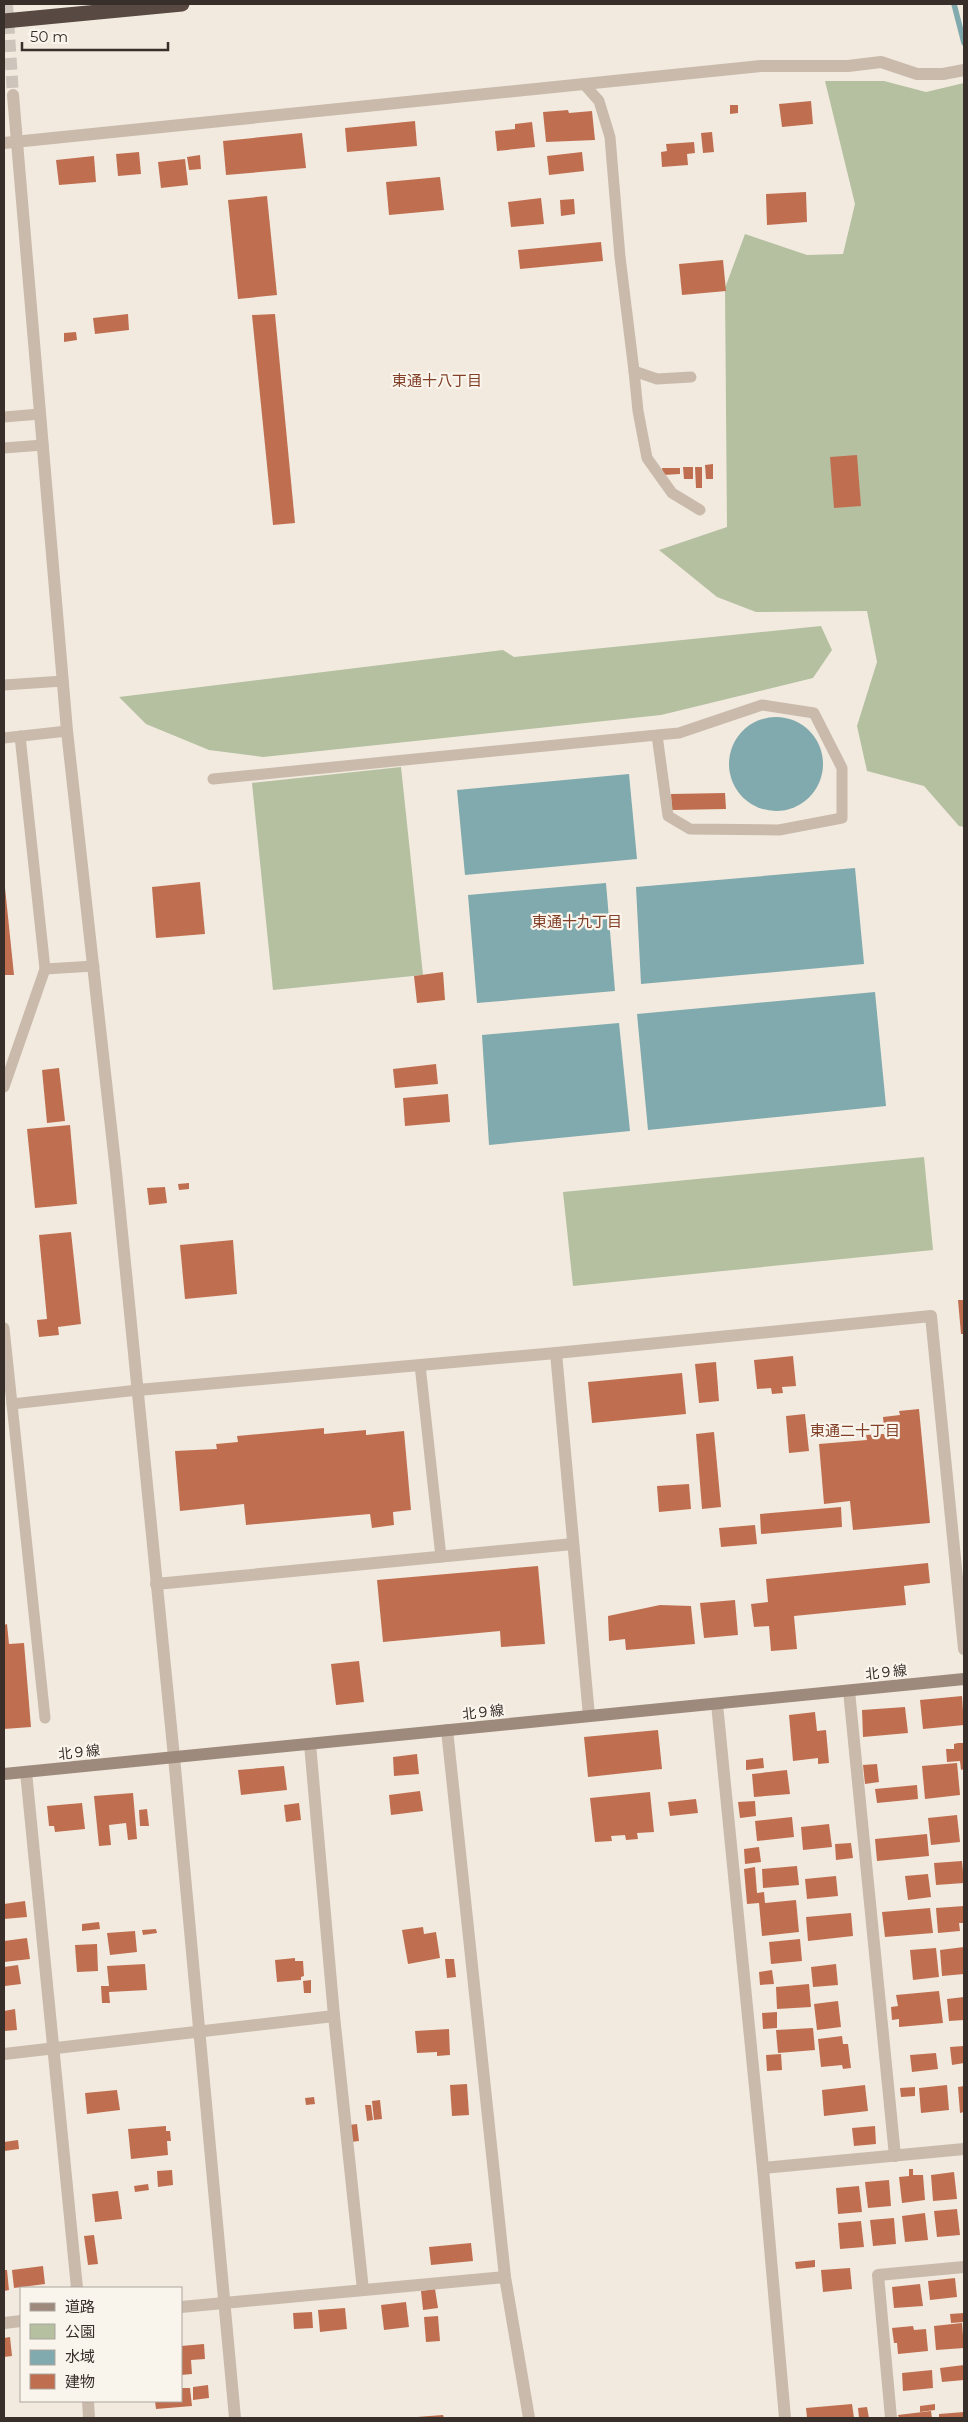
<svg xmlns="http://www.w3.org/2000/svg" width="968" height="2422" viewBox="0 0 968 2422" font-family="Montserrat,'Noto Sans JP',sans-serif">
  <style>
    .green { fill: #b4c0a0 }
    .water { fill: #80aaad }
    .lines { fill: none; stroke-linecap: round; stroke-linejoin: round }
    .stream { stroke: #80aaad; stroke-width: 5.5 }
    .building { fill: #bf6f50 }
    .street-tunnel { stroke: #cdc5bb; stroke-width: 12; stroke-dasharray: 12 6; stroke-linecap: butt }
    .lane { stroke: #c9baac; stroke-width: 11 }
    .street { stroke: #c9baac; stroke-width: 12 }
    .secondary { stroke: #9d8a7d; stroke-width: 12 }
    .highway { stroke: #584a42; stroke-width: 15 }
    .labels { text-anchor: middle; stroke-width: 4.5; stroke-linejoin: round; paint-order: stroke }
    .street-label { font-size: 14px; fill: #382f2a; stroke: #f9f4ec }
    .neighbourhood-label { font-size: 15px; fill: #824028; stroke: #f9f4ec }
  </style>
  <rect width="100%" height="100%" fill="#f2eadf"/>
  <g class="green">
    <path d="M825 81H884L926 92 964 83V827L959 826 924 786 867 771 857 726 877 662 867 611 756 612 717 597 659 550 727 527 725 288 745 234 807 255 843 254 855 204Z"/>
    <path d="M821 626 832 650 813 678 661 715 263 757 209 750 146 724 119 697 503 650 514 657Z"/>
    <path d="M401 767 423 975 273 990 252 783Z"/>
    <path d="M924 1157 933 1250 573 1286 563 1192Z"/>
  </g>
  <g class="water">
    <circle cx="776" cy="764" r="47"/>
    <path d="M629 774 637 859 465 875 457 790Z"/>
    <path d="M855 868 864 964 641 984 636 887Z"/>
    <path d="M606 883 615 991 477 1003 468 895Z"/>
    <path d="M875 992 886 1106 648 1130 637 1014Z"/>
    <path d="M619 1023 630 1131 489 1145 482 1035Z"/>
  </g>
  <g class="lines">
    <path class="stream" d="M954 4 964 43"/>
  </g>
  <g class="building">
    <path d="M811 101 813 124 782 127 779 104Z"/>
    <path d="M730 105H738V113L730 114Z"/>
    <path d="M568 110 569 113 592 111 595 140 546 142 543 112Z"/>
    <path d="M415 121 417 146 347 152 345 128Z"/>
    <path d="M532 122 535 147 497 151 495 131 515 129V124Z"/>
    <path d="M712 132 714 152 703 153 701 133Z"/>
    <path d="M302 133 306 168 226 175 223 141Z"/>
    <path d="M694 142 695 153 687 154 688 165 662 167 661 152 667 151 666 144Z"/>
    <path d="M139 152 141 174 118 176 116 154Z"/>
    <path d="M582 152 584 171 549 175 547 156Z"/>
    <path d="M200 155 201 169 189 170 187 157Z"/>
    <path d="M94 156 96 182 59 185 56 160Z"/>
    <path d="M185 159 188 185 161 188 158 162Z"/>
    <path d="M440 177 444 210 389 215 386 182Z"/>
    <path d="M806 192 807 222 767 225 766 194Z"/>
    <path d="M267 196 277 295 238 299 228 200Z"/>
    <path d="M541 198 544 224 511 227 508 202Z"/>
    <path d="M574 199 575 214 561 216 560 200Z"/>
    <path d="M601 242 603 261 520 269 518 250Z"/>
    <path d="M723 260 726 291 682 295 679 264Z"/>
    <path d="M128 314 129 330 95 334 93 318Z"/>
    <path d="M275 314 295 523 273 525 252 315Z"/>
    <path d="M76 332 77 340 64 342V333Z"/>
    <path d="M857 455 861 506 834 508 830 457Z"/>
    <path d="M713 464V479H706L705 465Z"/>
    <path d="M683 467H693V479H684Z"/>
    <path d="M695 467H702V488H696Z"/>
    <path d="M662 468H680V474L663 475Z"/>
    <path d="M725 793 726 809 672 810 671 794Z"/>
    <path d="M4 878 14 975H4Z"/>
    <path d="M200 882 205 934 156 938 152 887Z"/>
    <path d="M443 972 445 1000 417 1003 414 976Z"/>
    <path d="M436 1064 438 1084 395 1088 393 1069Z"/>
    <path d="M59 1068 65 1121 47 1123 42 1070Z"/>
    <path d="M448 1094 450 1122 405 1126 403 1098Z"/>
    <path d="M70 1125 77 1204 35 1208 27 1129Z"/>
    <path d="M189 1183V1189L179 1190 178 1184Z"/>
    <path d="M165 1187 167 1203 149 1205 147 1188Z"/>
    <path d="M71 1232 81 1324 58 1327 59 1335 39 1337 37 1320 47 1319 39 1235Z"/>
    <path d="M233 1240 237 1294 185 1299 180 1245Z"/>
    <path d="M958 1300H964V1334H961Z"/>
    <path d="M793 1356 796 1386 782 1387 783 1393 772 1394 771 1388 757 1389 754 1360Z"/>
    <path d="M716 1362 719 1401 699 1403 695 1364Z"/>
    <path d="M682 1373 686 1414 592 1423 588 1382Z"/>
    <path d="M919 1409 930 1523 853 1530 850 1501 824 1504 819 1444 867 1440 866 1435 884 1434 885 1438H891L890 1429H884L883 1417 900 1415 899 1411Z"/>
    <path d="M805 1414 809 1451 789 1453 786 1416Z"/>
    <path d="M324 1428V1434L366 1430V1435L404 1431 411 1510 393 1512 394 1525 372 1528 370 1514 246 1525 244 1504 180 1511 175 1451 217 1449 216 1444 238 1442 237 1436Z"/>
    <path d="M714 1432 721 1507 702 1509 696 1434Z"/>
    <path d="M689 1484 691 1509 659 1512 657 1486Z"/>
    <path d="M841 1507 842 1527 761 1534 760 1514Z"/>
    <path d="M755 1525 757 1544 721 1547 719 1528Z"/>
    <path d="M928 1563 930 1583 904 1586 906 1605 794 1616 797 1649 771 1651 769 1626 754 1627 751 1604 768 1602 766 1579Z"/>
    <path d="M538 1566 545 1644 501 1647 500 1631 383 1642 377 1580Z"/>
    <path d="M735 1600 738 1635 704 1638 700 1603Z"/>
    <path d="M660 1605 691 1606 695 1644 626 1650 625 1639 609 1641 608 1616Z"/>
    <path d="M7 1624 9 1644 24 1643 31 1727 4 1729V1625Z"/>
    <path d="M359 1661 364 1702 336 1705 331 1664Z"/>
    <path d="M962 1696 964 1725 923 1729 920 1700Z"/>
    <path d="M905 1707 908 1733 863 1737 862 1710Z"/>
    <path d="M815 1712 817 1731 826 1730 829 1763 818 1764V1758L793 1761 789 1715Z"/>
    <path d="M658 1730 662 1769 588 1777 584 1737Z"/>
    <path d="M958 1743H964V1769L961 1770 960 1761 947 1762 946 1749H954V1744Z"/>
    <path d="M417 1754 419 1774 394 1776 393 1757Z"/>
    <path d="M763 1758 764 1768 746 1770V1760Z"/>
    <path d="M957 1763 960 1795 925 1799 922 1766Z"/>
    <path d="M877 1764 879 1782 865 1784 863 1765Z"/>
    <path d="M284 1766 287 1790 241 1795 238 1770Z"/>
    <path d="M787 1770 790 1794 754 1797 752 1774Z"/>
    <path d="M917 1785 918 1799 877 1803 875 1789Z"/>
    <path d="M420 1791 423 1811 391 1815 389 1795Z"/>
    <path d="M650 1792 654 1832 637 1833 638 1839 626 1840 625 1835 611 1836 612 1841 595 1842 590 1798Z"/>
    <path d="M133 1793 137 1839 128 1840 126 1823 109 1825 111 1845 99 1846 94 1796Z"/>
    <path d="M696 1799 698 1813 670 1816 668 1802Z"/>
    <path d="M755 1801 756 1816 740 1818 738 1802Z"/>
    <path d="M82 1803 85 1829 55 1832 54 1826H49L47 1806Z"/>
    <path d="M299 1803 301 1820 286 1822 284 1805Z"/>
    <path d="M147 1809 149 1826H140L139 1810Z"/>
    <path d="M957 1815 960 1842 931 1845 928 1818Z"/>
    <path d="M792 1817 794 1837 757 1841 755 1821Z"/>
    <path d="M829 1824 832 1847 803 1850 801 1827Z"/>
    <path d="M927 1834 929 1856 877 1861 875 1839Z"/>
    <path d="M851 1843 853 1858 836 1860 835 1844Z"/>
    <path d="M759 1847 761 1862 745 1864 744 1849Z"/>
    <path d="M962 1861 964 1883 936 1885 934 1863Z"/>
    <path d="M797 1866 799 1885 763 1888 762 1869Z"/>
    <path d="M755 1867 757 1893 764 1892 765 1903 796 1900 799 1932 762 1936 759 1903 747 1904 744 1869Z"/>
    <path d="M928 1874 931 1897 908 1900 905 1876Z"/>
    <path d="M836 1876 838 1896 807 1899 805 1879Z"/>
    <path d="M25 1901 27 1917 4 1919V1904Z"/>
    <path d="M964 1906V1923H959L960 1931 938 1933 936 1908Z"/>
    <path d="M930 1908 933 1933 885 1937 882 1912Z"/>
    <path d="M851 1913 853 1936 808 1941 806 1917Z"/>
    <path d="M99 1922 100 1929 82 1931V1924Z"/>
    <path d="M423 1927 424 1934 436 1932 440 1958 408 1964 402 1930Z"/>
    <path d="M156 1929 157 1933 143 1935 142 1930Z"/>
    <path d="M135 1931 137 1952 110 1955 107 1933Z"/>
    <path d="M27 1938 30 1959 4 1962V1941Z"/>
    <path d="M800 1939 802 1961 771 1964 769 1942Z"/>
    <path d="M97 1944 98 1971 77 1972 75 1945Z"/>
    <path d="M964 1947V1974L942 1976 940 1950Z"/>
    <path d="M936 1948 939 1977 913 1980 910 1950Z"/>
    <path d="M295 1958V1961H303L304 1976 301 1977V1980L277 1982 275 1960Z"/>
    <path d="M445 1959H454L456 1977 447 1978Z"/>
    <path d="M145 1964 147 1990 109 1992 110 2003H102L101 1986H109L107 1966Z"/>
    <path d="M836 1964 838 1985 813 1987 811 1967Z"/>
    <path d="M18 1965 21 1984 5 1986 4 1967Z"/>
    <path d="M772 1970 774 1984 760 1985 759 1972Z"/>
    <path d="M311 1980V1993H304L303 1981Z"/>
    <path d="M809 1984 811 2007 777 2009 776 1987Z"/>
    <path d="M939 1991 943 2023 899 2027V2019L892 2020 891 2007 898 2006 896 1995Z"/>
    <path d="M964 1997V2020L949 2021 947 1999Z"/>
    <path d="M838 2001 841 2027 817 2030 814 2004Z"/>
    <path d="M15 2009 17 2030 4 2031V2011Z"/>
    <path d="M777 2012V2028L763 2029 762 2013Z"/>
    <path d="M813 2028 815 2050 778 2053 776 2030Z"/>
    <path d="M449 2029 450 2055 437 2056V2052L417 2053 415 2031Z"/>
    <path d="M842 2036 843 2044H848L851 2068 843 2069 842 2065 821 2067 818 2039Z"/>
    <path d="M964 2046V2063L952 2065 950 2047Z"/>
    <path d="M936 2053 938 2069 912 2072 910 2055Z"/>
    <path d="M781 2054 782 2070 767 2071 766 2055Z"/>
    <path d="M467 2084 469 2115 452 2116 450 2085Z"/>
    <path d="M865 2085 868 2111 824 2116 822 2090Z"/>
    <path d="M947 2085 949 2110 921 2113 919 2088Z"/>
    <path d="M964 2086V2112L960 2113 958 2087Z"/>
    <path d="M915 2087V2096L901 2097 900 2088Z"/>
    <path d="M117 2090 120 2110 87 2114 85 2093Z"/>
    <path d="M314 2097 315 2104 306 2105 305 2098Z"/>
    <path d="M380 2100 382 2119 374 2120 372 2101Z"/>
    <path d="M365 2105H371L373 2120 367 2121Z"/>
    <path d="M357 2124 359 2141 351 2142 349 2125Z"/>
    <path d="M166 2126V2131H170L171 2141H167L168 2155 131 2159 128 2129Z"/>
    <path d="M875 2126 876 2144 854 2146 852 2128Z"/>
    <path d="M18 2140 19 2149 4 2151V2142Z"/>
    <path d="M909 2169H913V2175H923L925 2200 902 2203 899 2177 909 2176Z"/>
    <path d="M172 2170 173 2185 158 2187 157 2171Z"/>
    <path d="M954 2172 957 2199 933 2201 931 2175Z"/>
    <path d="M889 2180 891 2206 868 2208 865 2182Z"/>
    <path d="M148 2184 149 2190 135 2192 134 2186Z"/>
    <path d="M859 2186 862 2212 838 2214 836 2188Z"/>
    <path d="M118 2191 122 2219 95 2222 92 2194Z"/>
    <path d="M957 2209 960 2235 937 2237 934 2211Z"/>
    <path d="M925 2213 928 2240 905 2242 902 2216Z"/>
    <path d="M894 2218 896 2244 873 2246 870 2220Z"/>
    <path d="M861 2221 864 2247 840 2249 838 2223Z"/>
    <path d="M94 2235 98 2264 88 2265 84 2236Z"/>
    <path d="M471 2243 473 2261 431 2265 429 2247Z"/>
    <path d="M815 2260V2267L796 2269 795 2262Z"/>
    <path d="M43 2266 45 2284 14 2288 12 2270Z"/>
    <path d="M850 2268 852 2289 823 2292 821 2270Z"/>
    <path d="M4 2270H7L9 2290 4 2291Z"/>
    <path d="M955 2278 957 2297 930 2300 928 2281Z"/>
    <path d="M920 2284 923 2306 894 2308 892 2287Z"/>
    <path d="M435 2289 438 2308 423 2310 421 2291Z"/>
    <path d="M406 2302 409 2327 384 2330 381 2305Z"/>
    <path d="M345 2308 347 2329 320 2332 318 2310Z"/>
    <path d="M312 2312 313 2328 294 2329 293 2313Z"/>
    <path d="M964 2313V2322L951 2323 950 2314Z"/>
    <path d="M438 2316 440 2341 426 2342 424 2317Z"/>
    <path d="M962 2323 964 2348 936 2350 934 2326Z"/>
    <path d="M913 2326 914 2330 926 2329 928 2351 898 2354 897 2343H894L892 2328Z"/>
    <path d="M10 2337 12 2356 4 2357V2338Z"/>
    <path d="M204 2344 205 2359 191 2360 192 2374 181 2375V2346Z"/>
    <path d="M964 2365V2380L942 2382 940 2368Z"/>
    <path d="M932 2370 933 2388 903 2391 902 2373Z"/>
    <path d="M208 2385 209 2398 193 2400V2387Z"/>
    <path d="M181 2388H190L192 2406 156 2409 155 2401H181Z"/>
    <path d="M852 2404 854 2418H807L806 2408Z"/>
    <path d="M935 2404V2410L920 2412V2406Z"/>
    <path d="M867 2407 869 2418H859L858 2408Z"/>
    <path d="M931 2411 932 2418H899L898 2415Z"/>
    <path d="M964 2412V2418H939V2414Z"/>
    <path d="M443 2415 444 2418H417V2417Z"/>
  </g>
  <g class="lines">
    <path class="street-tunnel" d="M7 4 13 95"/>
    <g class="lane">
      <path d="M584 84 599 101 610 137 620 257 634 371 657 379 691 377"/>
      <path d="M634 371 638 411 647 458 672 493 700 510"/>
      <path d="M4 417 40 414"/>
      <path d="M4 448 43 445"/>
      <path d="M4 685 63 681"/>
      <path d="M20 736 45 969 94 966"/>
      <path d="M4 738 67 731"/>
      <path d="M213 779 657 735 679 733 762 705 814 713 842 768V818L779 830 690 829 668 816 657 735"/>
      <path d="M4 1087 45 969"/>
      <path d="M4 1328 12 1404 138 1390"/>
      <path d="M420 1365 441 1557"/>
      <path d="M12 1404 45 1718"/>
    </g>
    <g class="street">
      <path d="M13 95 67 731 116 1172 174 1757 235 2418"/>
      <path d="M4 143 761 66H848L881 62 917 74H943L964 70"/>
      <path d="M556 1353 589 1716"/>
      <path d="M138 1390 556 1353 931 1316 964 1649"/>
      <path d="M156 1584 573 1544"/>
      <path d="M849 1691 895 2156"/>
      <path d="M717 1704 763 2168 785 2418"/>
      <path d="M447 1730 505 2277 529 2418"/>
      <path d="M310 1744 334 2016 363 2290"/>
      <path d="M26 1772 77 2288"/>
      <path d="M4 2054 334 2016"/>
      <path d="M763 2168 964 2149"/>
      <path d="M181 2307 505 2277"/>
      <path d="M4 2323 21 2321"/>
      <path d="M88 2401 89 2418"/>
      <path d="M891 2418 878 2275 964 2267"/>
    </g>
    <path class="secondary" d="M4 1774 964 1679"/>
    <path class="highway" d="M4 21 182 4"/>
  </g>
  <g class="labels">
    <g class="street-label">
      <text transform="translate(886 1672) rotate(-6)" y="5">北９線</text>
      <text transform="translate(483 1712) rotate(-6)" y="5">北９線</text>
      <text transform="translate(79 1752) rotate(-6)" y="5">北９線</text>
    </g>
    <g class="neighbourhood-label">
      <text x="437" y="386">東通十八丁目</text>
      <text x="577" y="927">東通十九丁目</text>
      <text x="855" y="1436">東通二十丁目</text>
    </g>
  </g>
  <rect width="968" height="2422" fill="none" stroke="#382f2a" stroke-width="10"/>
  <rect x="20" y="2287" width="162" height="115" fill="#f9f4ec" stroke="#aca59e"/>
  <rect x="30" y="2303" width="25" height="8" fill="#9d8a7d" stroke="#aca59e"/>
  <text x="65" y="2312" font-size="15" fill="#382f2a">道路</text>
  <rect x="30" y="2324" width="25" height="15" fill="#b4c0a0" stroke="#aca59e"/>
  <text x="65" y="2337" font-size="15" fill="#382f2a">公園</text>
  <rect x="30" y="2350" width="25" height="15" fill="#80aaad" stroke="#aca59e"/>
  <text x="65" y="2362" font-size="15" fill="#382f2a">水域</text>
  <rect x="30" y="2374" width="25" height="15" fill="#bf6f50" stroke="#aca59e"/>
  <text x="65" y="2387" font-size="15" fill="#382f2a">建物</text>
  <path d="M22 42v8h146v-8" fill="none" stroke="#382f2a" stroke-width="2.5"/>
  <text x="30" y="42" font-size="15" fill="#382f2a" stroke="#f9f4ec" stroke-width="4" paint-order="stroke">50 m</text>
</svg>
